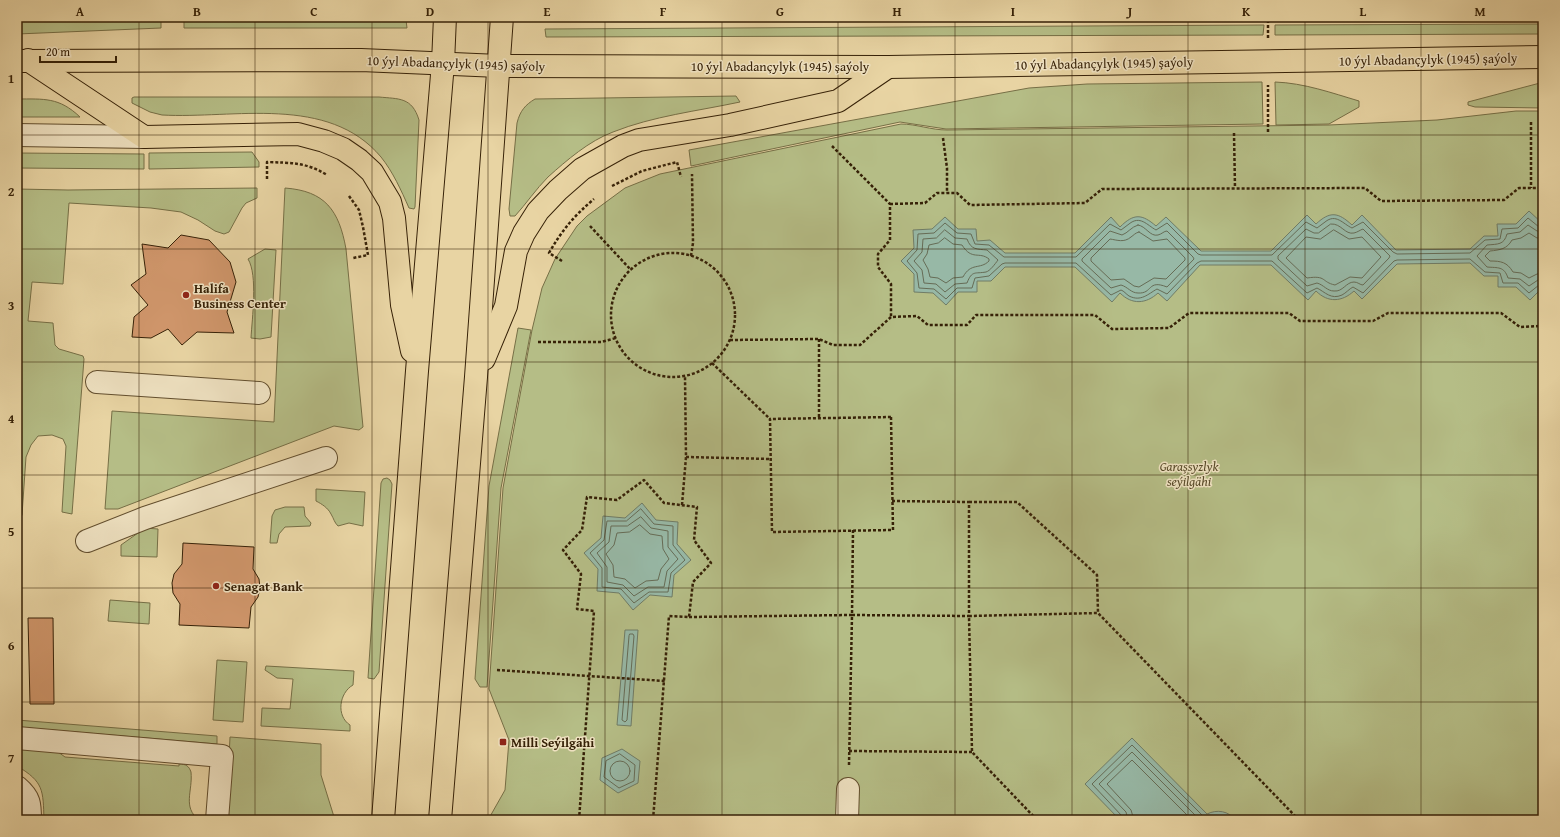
<svg xmlns="http://www.w3.org/2000/svg" width="1560" height="837" viewBox="0 0 1560 837" font-family="'Gentium Book Plus',serif">
  <style>
    .green { fill: #b5bd86; stroke: #766f46 }
    .water { fill: #97b8a6; stroke: #707c66 }
    .lines { fill: none; stroke-linecap: round; stroke-linejoin: round }
    .shore { stroke: #666c56; stroke-width: 1 }
    .building { fill: #d1976c; stroke: #362107 }
    .minor-casing { stroke: #624e2e; stroke-width: 24 }
    .major-casing { stroke: #362107; stroke-width: 24 }
    .path { stroke: #362107; stroke-width: 2.5; stroke-dasharray: 3 2; stroke-linecap: butt }
    .minor { stroke: #f0e3c3; stroke-width: 22 }
    .major { stroke: #e8d4a3; stroke-width: 22 }
    .grid { fill: none; stroke: #362107; stroke-width: 1; stroke-opacity: 0.55 }
    .poi-dot { fill: #8f2418; stroke: #f0e3c3; stroke-width: 1.5 }
    .labels { text-anchor: middle; stroke-width: 3; stroke-linejoin: round; paint-order: stroke }
    .street-label { font-size: 13px; fill: #362107; stroke: #f0e3c3 }
    .poi-label { font-size: 13px; font-weight: bold; fill: #362107; stroke: #f0e3c3; text-anchor: start }
    .park-label { font-size: 13px; font-style: italic; fill: #564827; stroke: #f0e3c3 }
    .neatline { fill: none; stroke: #362107; stroke-width: 1.5 }
    .grid-label { font-size: 13px; text-anchor: middle; font-weight: bold; fill: #362107 }
  </style>
  <rect width="100%" height="100%" fill="#e8d4a3"/>
  <filter id="stains"><feTurbulence type="fractalNoise" baseFrequency=".005" numOctaves="4"/><feColorMatrix values="0 0 0 0 .2 0 0 0 0 .09 0 0 0 0 .02 0 0 0 .5 -.17"/></filter>
  <radialGradient id="worn" r=".72"><stop offset=".6" stop-color="#630" stop-opacity="0"/><stop offset="1" stop-color="#630" stop-opacity=".3"/></radialGradient>
  <g class="green">
    <path d="M17 20H161V28L17 34Z"/>
    <path d="M184 20H406L407 28H184Z"/>
    <path d="M1543 24V34L1275 35V25Z"/>
    <path d="M1264 25 1263 35 546 37 545 29Z"/>
    <path d="M1262 82 1263 124 946 129 900 122 691 166 689 150 1029 88 1087 84Z"/>
    <path d="M1275 82C1304 83 1332 93 1359 101V107L1329 124 1276 125Z"/>
    <path d="M1540 83H1543V108L1475 107 1468 105V102Z"/>
    <path d="M736 96 740 102C698 111 653 116 613 132 589 141 567 160 548 177 536 189 526 204 515 216H510L509 209 517 123C520 111 525 105 535 99Z"/>
    <path d="M134 97H379C399 99 412 97 419 120L415 207 414 209 409 208C401 190 393 172 381 157 328 94 234 119 162 115L150 112 132 103V98Z"/>
    <path d="M17 99C44 99 59 97 80 117H17Z"/>
    <path d="M1516 111H1543V820H488L505 790 509 740 489 689 503 488 532 330 542 288 555 259 577 226 587 216 625 188 660 174 901 124C916 124 931 130 947 130L1329 125 1437 120Z"/>
    <path d="M252 152 259 162V167L149 169V153Z"/>
    <path d="M17 153 144 154V169L17 168Z"/>
    <path d="M257 188V198L246 203 242 208 229 232 224 234 215 231 198 220 181 212 151 208 69 203 63 284 32 282 28 321 53 323 55 345 59 349 83 356 84 359 72 514 62 512 66 446 63 439 52 435 38 436 31 445 26 457 22 515 17 523V189L68 190Z"/>
    <path d="M285 188C325 191 339 210 346 249L363 427 359 430 334 426 118 509H105L112 411 274 422Z"/>
    <path d="M265 249 276 250 271 337 260 339 251 338C252 319 258 275 248 259Z"/>
    <path d="M518 328 531 330 501 488 487 687H480L475 679 489 486Z"/>
    <path d="M387 478 390 480 392 484 379 672 374 679 368 678 381 483 383 479Z"/>
    <path d="M316 489 365 492 363 526 349 523 338 526C334 522 334 519 331 514 328 508 322 504 316 501Z"/>
    <path d="M285 507H304L305 516 311 523 310 526 285 527 279 534 277 543H270L272 516 275 510Z"/>
    <path d="M145 528 158 529 157 557 121 556V545Z"/>
    <path d="M110 600 150 603 149 624 108 621Z"/>
    <path d="M217 660 247 662 243 722 213 720Z"/>
    <path d="M266 666 354 671 353 685C339 693 336 716 350 725V731L261 726 262 708 290 709 293 679 277 678 265 670Z"/>
    <path d="M17 720 217 736V744L17 727Z"/>
    <path d="M230 737 321 744V775L335 820H226Z"/>
    <path d="M17 746 54 749 65 757 179 766V764C186 764 189 766 191 772 193 791 182 807 199 820H44C43 790 44 782 17 766Z"/>
  </g>
  <g class="water">
    <path d="M1529 211 1543 224V287L1530 300 1516 287H1498V276H1484L1470 263 1397 264 1362 299 1354 291C1342 302 1328 303 1316 291L1308 300 1271 265H1200L1167 301 1158 293C1146 304 1132 305 1120 293L1112 302 1075 267H1005L991 281H977V292H958L946 305 933 293 914 292V274L901 261 914 248 913 230 932 229 945 217 958 229H976L977 241 990 240 1005 253H1075L1111 217 1120 227C1134 213 1142 214 1156 226L1166 217 1201 251H1271L1307 215 1316 224C1330 211 1338 212 1352 225L1362 215 1396 250 1470 249 1484 236H1498L1497 224H1516Z"/>
    <path d="M642 503 656 520 678 522 677 544 691 560 674 575 672 597 650 595 633 610 619 593 597 591 598 569 584 553 601 538 603 516 625 518Z"/>
    <path d="M625 630H638L631 726 617 725Z"/>
    <path d="M1132 738 1207 814C1217 809 1229 811 1235 820H1120L1085 784Z"/>
    <path d="M622 749 640 761 638 783 618 793 600 780 602 758Z"/>
  </g>
  <g class="lines">
    <g class="shore">
      <path d="M1331 224C1341 223 1345 235 1354 233 1358 232 1360 230 1363 229L1390 256 1389 258 1363 285C1360 285 1358 282 1354 282 1346 282 1343 292 1334 291 1327 291 1324 285 1317 283L1307 286 1278 259V256L1306 229 1314 233H1318Z"/>
      <path d="M1138 225C1146 226 1150 237 1158 235 1162 234 1164 231 1167 231L1193 257 1194 259 1167 287C1147 279 1153 294 1138 293 1131 293 1128 287 1121 285L1111 288 1082 261V259L1110 231 1122 235C1128 233 1131 227 1138 225Z"/>
      <path d="M1543 227H1539L1528 218 1518 228 1502 229 1500 239 1485 240 1470 253 1397 254 1393 252 1363 222 1352 228C1343 224 1336 213 1325 222 1322 224 1320 226 1317 228L1306 222 1272 255H1201L1198 254 1167 223 1156 230C1147 225 1140 215 1129 224 1126 226 1124 228 1121 230L1110 224 1076 257H1004L989 245 975 244 971 234 957 233 945 223 934 233 918 234 917 250 907 261 917 273 919 288 934 289 946 299 957 288H972L975 278 989 276 1002 264 1005 263H1076L1111 295 1121 290C1124 291 1126 294 1129 296 1141 302 1148 294 1157 289L1167 294 1197 263 1201 261H1272L1307 293 1317 288C1325 292 1331 300 1342 295 1346 293 1349 289 1353 287L1363 293 1394 261 1397 260 1470 259 1485 272 1500 273 1503 283H1518L1529 293 1539 285 1543 284"/>
      <path d="M945 230 955 238 967 239C971 250 977 249 987 250L998 260C995 264 990 271 986 272 975 274 972 270 967 283L955 284 945 292 936 284 924 283 922 270 914 261 922 252 923 239 936 238Z"/>
      <path d="M1334 230 1349 239 1362 237 1381 257 1362 278 1350 277 1335 285C1321 282 1327 275 1307 278L1286 258 1306 237 1320 239Z"/>
      <path d="M1139 232 1153 241 1167 239 1185 258V260L1166 279 1154 278 1139 287 1134 286 1124 279 1111 280 1091 261V258L1110 239C1117 240 1124 243 1131 237 1134 235 1135 233 1139 232Z"/>
      <path d="M1543 232 1537 231 1528 225 1520 232 1507 234C1504 245 1498 244 1487 245L1477 256 1487 267C1498 268 1504 266 1508 278L1520 279 1529 286 1538 280 1543 279"/>
      <path d="M945 238 953 244 962 245C972 261 979 251 989 259V261C980 270 971 262 963 277L953 278 946 283 938 278 930 277 928 269 923 260 927 254 929 245 938 243Z"/>
      <path d="M1543 238H1537L1529 233 1521 238 1512 240C1507 249 1500 250 1490 251L1485 256 1490 261C1501 261 1507 262 1513 272L1521 273 1529 278 1537 274 1543 273"/>
      <path d="M641 509 654 524 673 526V545L685 560 671 573 668 592H649L634 603 621 589 602 587V568L590 553 604 540 607 521H626Z"/>
      <path d="M641 517 651 528 668 531V547L678 559 667 571 664 587H648L634 596 623 585 607 582V567L597 553 609 542 611 526H627Z"/>
      <path d="M640 525 650 534 662 536 663 549 669 559 661 569 658 580 646 581 635 588 625 579 614 577 613 565 606 554 614 545 617 533 629 532Z"/>
      <path d="M630 634H633L634 636 627 720 625 722 622 720 629 636Z"/>
      <path d="M620 754 635 765 634 781 619 788 604 777 606 761Z"/>
      <circle cx="620" cy="771" r="10"/>
      <path d="M1123 820 1122 816 1092 784 1132 745 1204 817C1214 820 1217 811 1230 820"/>
      <path d="M1128 820 1126 812 1099 784 1132 752 1200 820"/>
      <path d="M1134 820 1131 810 1107 784 1132 760 1192 820"/>
    </g>
  </g>
  <g class="building">
    <path d="M181 235 209 240 230 262 236 282 227 312 234 333 197 332 182 345 168 329 151 338 132 337 134 317 148 305 131 285 146 274 142 244 168 248Z"/>
    <path d="M183 543 254 547 253 569 259 579 260 588 258 597 251 607 249 628 179 625 180 604 173 593 172 583 174 574 182 564Z"/>
    <path d="M28 618H53L54 704H30Z"/>
  </g>
  <g class="lines">
    <defs>
      <g id="minor">
        <path d="M17 135 144 137"/>
        <path d="M97 382 259 393"/>
        <path d="M87 541 145 518 326 458"/>
        <path d="M17 738 222 756 217 820"/>
        <path d="M17 787C30 798 30 804 30 820"/>
        <path d="M847 820 848 789"/>
      </g>
      <g id="major">
        <path d="M28 60 144 137 298 134 324 141 343 149 359 160 372 172 390 202 394 218 402 305 412 351"/>
        <path d="M17 61 361 60 499 66 888 67 1543 57"/>
        <path d="M484 359 506 306 516 251 524 233 538 211 558 190 582 169 623 146 639 140 730 125 838 101 888 67"/>
        <path d="M383 820 417 371 443 63 445 17"/>
        <path d="M440 820 476 377 502 17"/>
      </g>
    </defs>
    <use href="#minor" class="minor-casing"/>
    <use href="#major" class="major-casing"/>
    <g class="path">
      <path d="M1268 38V17"/>
      <path d="M1531 122V188"/>
      <path d="M1268 132V85"/>
      <path d="M1234 133 1235 188"/>
      <path d="M943 138 947 168V193"/>
      <path d="M832 146 890 204V240L878 254V267L891 284V317"/>
      <path d="M267 179V162C291 163 306 162 327 175"/>
      <path d="M612 186 642 171 677 162 681 177"/>
      <path d="M349 196 359 210 363 227 368 255 353 258"/>
      <path d="M890 204 925 203 937 193H957L970 205 1085 203 1102 189 1365 188 1381 201 1504 200 1519 188H1543"/>
      <path d="M590 226 631 270"/>
      <circle cx="673" cy="315" r="62"/>
      <path d="M691 256 693 243 692 174"/>
      <path d="M562 261 549 253C562 230 574 216 594 199"/>
      <path d="M819 339V418"/>
      <path d="M730 340 819 339 833 345H860L891 317 917 316 928 325H967L976 315H1095L1112 329 1169 328 1189 313H1289L1300 321H1373L1388 313H1501L1520 327 1540 326 1543 324"/>
      <path d="M538 342H601L616 338"/>
      <path d="M712 363 770 419"/>
      <path d="M891 417 893 530 772 532 770 419Z"/>
      <path d="M686 457 771 459"/>
      <path d="M969 502H1017L1097 575 1098 613"/>
      <path d="M682 505 686 457 685 376"/>
      <path d="M853 530 852 615 969 616V502L892 501"/>
      <path d="M689 617 852 615 849 765"/>
      <path d="M497 670 665 681"/>
      <path d="M849 751 972 752"/>
      <path d="M579 820 594 611 577 609 581 574 563 550 582 530 587 497 617 500 644 480 664 503 697 507 694 540 711 563 693 582 689 617 669 616 653 820"/>
      <path d="M1037 820 972 752 969 616 1098 613 1299 820"/>
    </g>
    <use href="#minor" class="minor"/>
    <use href="#major" class="major"/>
  </g>
  <path class="grid" d="M139 17V820M255 17V820M372 17V820M488 17V820M605 17V820M722 17V820M838 17V820M955 17V820M1072 17V820M1188 17V820M1305 17V820M1421 17V820M17 135H1543M17 249H1543M17 362H1543M17 475H1543M17 588H1543M17 702H1543"/>
  <g class="poi-dot">
    <circle cx="186" cy="295" r="4"/>
    <circle cx="216" cy="586" r="4"/>
    <rect x="499" y="738" width="8" height="8" rx="2"/>
  </g>
  <g class="labels">
    <g class="street-label">
      <text transform="translate(1428 59) rotate(-1)" y="5">10 ýyl Abadançylyk (1945) şaýoly</text>
      <text transform="translate(456 63) rotate(2)" y="5">10 ýyl Abadançylyk (1945) şaýoly</text>
      <text transform="translate(1104 63) rotate(-1)" y="5">10 ýyl Abadançylyk (1945) şaýoly</text>
      <text x="780" y="71">10 ýyl Abadançylyk (1945) şaýoly</text>
    </g>
    <g class="poi-label">
      <text x="194" y="293">Halifa<tspan x="194" dy="15">Business Center</tspan></text>
      <text x="224" y="591">Senagat Bank</text>
      <text x="511" y="747">Milli Seýilgähi</text>
    </g>
    <g class="park-label">
      <text x="1189" y="471">Garaşsyzlyk<tspan x="1189" dy="15">seýilgähi</tspan></text>
    </g>
  </g>
  <rect width="1560" height="837" fill="none" stroke="#e8d4a3" stroke-width="44"/>
  <path d="M40 56v6h76v-6" fill="none" stroke="#362107" stroke-width="2"/>
  <text x="46" y="56" font-size="12" fill="#362107" stroke="#f0e3c3" stroke-width="3" paint-order="stroke">20 m</text>
  <rect x="22" y="22" width="1516" height="793" class="neatline"/>
  <g class="grid-label">
    <text x="80" y="16">A</text>
    <text x="197" y="16">B</text>
    <text x="314" y="16">C</text>
    <text x="430" y="16">D</text>
    <text x="547" y="16">E</text>
    <text x="663" y="16">F</text>
    <text x="780" y="16">G</text>
    <text x="897" y="16">H</text>
    <text x="1013" y="16">I</text>
    <text x="1130" y="16">J</text>
    <text x="1246" y="16">K</text>
    <text x="1363" y="16">L</text>
    <text x="1480" y="16">M</text>
    <text x="11" y="83">1</text>
    <text x="11" y="196">2</text>
    <text x="11" y="310">3</text>
    <text x="11" y="423">4</text>
    <text x="11" y="536">5</text>
    <text x="11" y="650">6</text>
    <text x="11" y="763">7</text>
  </g>
  <rect width="100%" height="100%" filter="url(#stains)"/>
  <rect width="100%" height="100%" fill="url(#worn)"/>
</svg>
